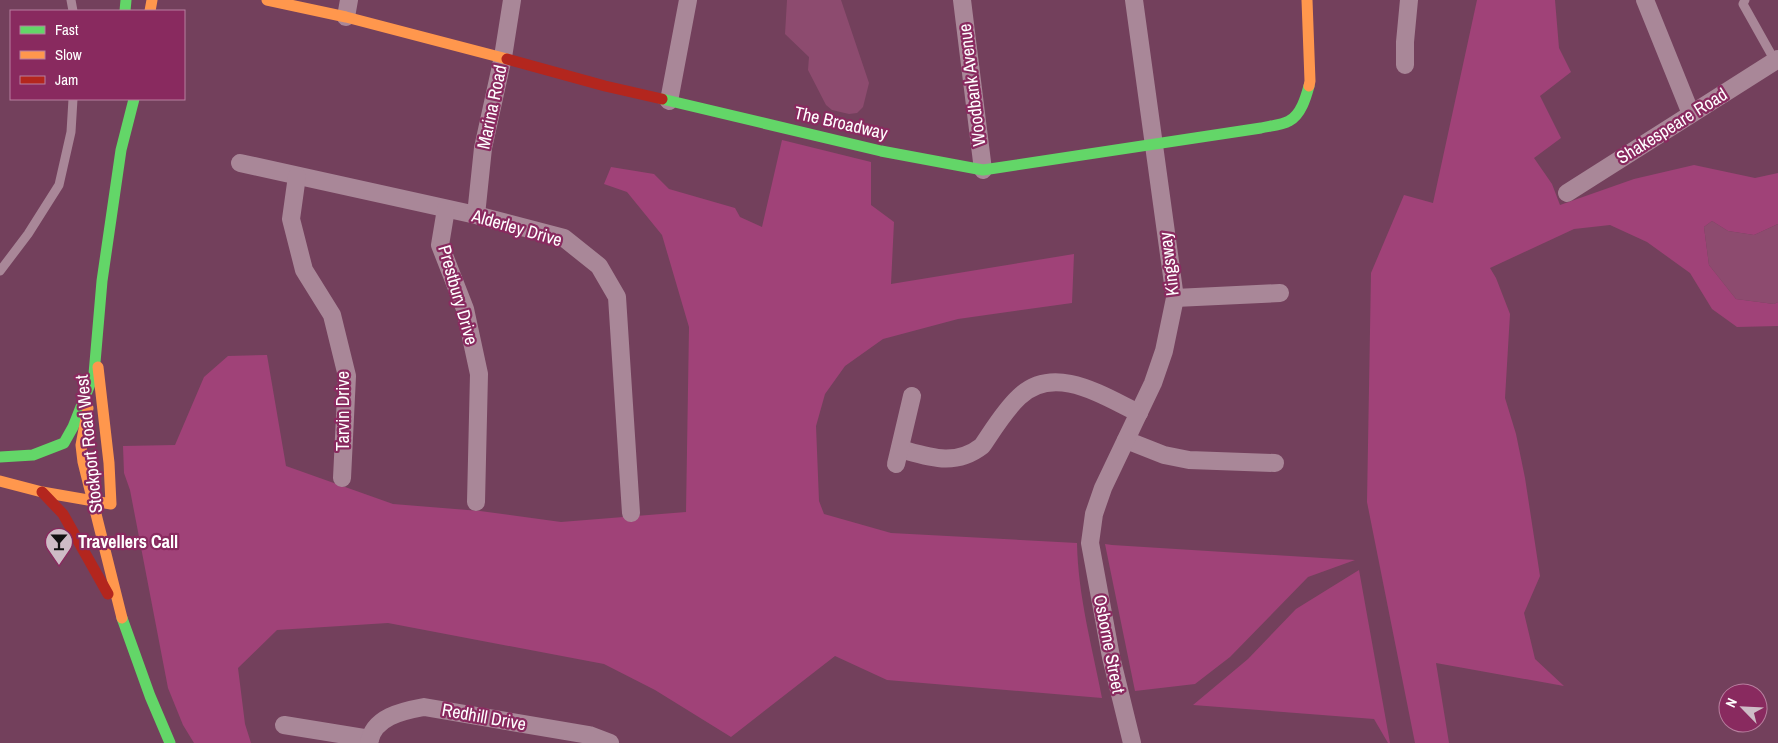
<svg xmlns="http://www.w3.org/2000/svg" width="1778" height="743" viewBox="0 0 1778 743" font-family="'Archivo Narrow',sans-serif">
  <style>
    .green { fill: #a04278 }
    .water { fill: #8d4b6f }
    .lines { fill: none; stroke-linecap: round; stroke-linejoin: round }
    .lane { stroke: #a98798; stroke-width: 9 }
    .street { stroke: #a98798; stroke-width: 18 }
    .fast { stroke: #63d668; stroke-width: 11 }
    .slow { stroke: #ff974d; stroke-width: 11 }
    .jam { stroke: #b3261e; stroke-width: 11 }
    .labels { text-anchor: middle; stroke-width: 4.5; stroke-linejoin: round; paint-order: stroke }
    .street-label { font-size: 18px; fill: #fff; stroke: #892a5f }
    .poi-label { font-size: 18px; font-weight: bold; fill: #fff; stroke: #892a5f; text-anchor: start }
  </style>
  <rect width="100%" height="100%" fill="#73405c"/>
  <g class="green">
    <path d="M1477 0H1555L1559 48 1571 72 1540 96 1561 138 1534 158 1552 184 1560 205 1634 179 1694 165 1755 178 1778 173V224L1754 235 1728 231 1712 221 1704 227 1709 265 1736 299 1774 304 1778 302V326L1737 327 1712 309 1690 273 1647 242 1610 225 1574 229 1490 268 1496 278 1510 314 1505 398 1516 434 1525 478 1540 576 1524 613 1535 659 1564 686 1436 663 1449 743H1415L1367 502 1371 273 1404 195 1433 203Z"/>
    <path d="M782 140 871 162V205L894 222 891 284 1074 254 1072 303 958 319 883 339 845 366 825 394 816 426 819 501 824 514 891 533 1077 543C1078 596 1092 646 1102 698L887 680 835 656 731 737 655 690 604 664 388 623 277 630 238 668 245 724 251 743H194L183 725 168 688 130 490 124 473 123 446 175 445 204 377 228 356 267 355 286 466 393 504 480 511 561 522 686 512 689 327 662 235 627 192 604 184 611 167 654 174 669 189 735 208 740 217 762 227Z"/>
    <path d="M1105 544 1112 545 1355 560 1308 577 1230 657 1195 684 1135 691Z"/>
    <path d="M1359 570 1390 743H1388L1374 719 1193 705 1248 659 1296 609Z"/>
  </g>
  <g class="water">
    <path d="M787 0H841L869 83 863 107 857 113 849 114 832 110 826 105 808 70 809 57 785 34Z"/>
    <path d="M1712 221 1728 231 1754 235 1778 224V302L1774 304 1736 299 1709 265 1704 227Z"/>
  </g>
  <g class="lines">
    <g class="lane">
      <path d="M71 0 73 11"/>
      <path d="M1745 0 1743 4 1775 61"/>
      <path d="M0 271 28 234 59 185 71 132 73 99"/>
    </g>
    <g class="street">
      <path d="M962 0 983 170"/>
      <path d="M1645 0 1691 114"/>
      <path d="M346 17 349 0"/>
      <path d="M1405 65V42L1409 0"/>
      <path d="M669 101 688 0"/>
      <path d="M240 163 476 215 564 238 599 266 617 297 631 513"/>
      <path d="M297 176 291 219 304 270 332 315 347 376 342 478"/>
      <path d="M1567 193 1778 59"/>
      <path d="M446 209 440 245 465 309 479 374 476 502"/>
      <path d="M476 215 483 148 503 57 512 0"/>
      <path d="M1175 298 1280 293"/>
      <path d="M1126 440 1164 455 1189 460 1275 463"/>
      <path d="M900 449C929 457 955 467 982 446 993 430 1004 411 1019 397 1054 363 1103 396 1139 413"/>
      <path d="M896 464 912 396"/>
      <path d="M284 725 370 739"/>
      <path d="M369 743C373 717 402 711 424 707L589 735 610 743"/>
      <path d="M1132 743 1111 657 1090 543 1094 514 1103 488 1153 383 1164 351 1175 298 1134 0"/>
    </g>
    <g class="fast">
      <path d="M125 11 126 0"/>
      <path d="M662 99 881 151 983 170 1261 128C1270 126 1282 125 1289 121 1301 115 1306 97 1309 86"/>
      <path d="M0 457 33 455 64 443 73 427 94 374 102 281 121 150 134 99"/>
      <path d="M122 618 150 696 170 743"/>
    </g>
    <g class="slow">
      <path d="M267 0 346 17 507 59"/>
      <path d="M1307 0 1310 81 1309 86"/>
      <path d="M150 11 152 0"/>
      <path d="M88 408 81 445 83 462 122 618"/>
      <path d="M0 481 42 492 111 504 109 463 98 367"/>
    </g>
    <g class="jam">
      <path d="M507 59 605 86 662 99"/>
      <path d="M42 492 63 514 108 594"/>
    </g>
  </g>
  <defs>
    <symbol id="bar-pin" viewBox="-11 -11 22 30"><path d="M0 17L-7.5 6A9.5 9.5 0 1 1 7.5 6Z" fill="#cebcc6" stroke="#892a5f"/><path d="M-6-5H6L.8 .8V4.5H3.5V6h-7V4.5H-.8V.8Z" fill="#111"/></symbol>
  </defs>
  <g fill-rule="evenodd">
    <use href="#bar-pin" x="43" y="526" width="32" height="43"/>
  </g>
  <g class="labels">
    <g class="street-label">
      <text transform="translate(972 85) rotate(-97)" y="6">Woodbank Avenue</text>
      <text transform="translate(492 107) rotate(-78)" y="6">Marina Road</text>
      <text transform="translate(841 123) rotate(13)" y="6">The Broadway</text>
      <text transform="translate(1672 126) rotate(-32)" y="6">Shakespeare Road</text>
      <text transform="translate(517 228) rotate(16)" y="6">Alderley Drive</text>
      <text transform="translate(1169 264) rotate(-97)" y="6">Kingsway</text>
      <text transform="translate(458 295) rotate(74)" y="6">Prestbury Drive</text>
      <text transform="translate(343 411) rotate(-90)" y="6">Tarvin Drive</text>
      <text transform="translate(89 444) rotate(-96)" y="6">Stockport Road West</text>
      <text transform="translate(1109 644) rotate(79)" y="6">Osborne Street</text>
      <text transform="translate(484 717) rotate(10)" y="6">Redhill Drive</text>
    </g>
    <g class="poi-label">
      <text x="78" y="548">Travellers Call</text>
    </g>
  </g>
  <rect x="10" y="10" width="175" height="90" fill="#892a5f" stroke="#b87f9f"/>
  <rect x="20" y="26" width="25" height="8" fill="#63d668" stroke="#b87f9f"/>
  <text x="55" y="35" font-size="15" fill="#ffffff">Fast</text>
  <rect x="20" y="51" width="25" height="8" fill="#ff974d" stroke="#b87f9f"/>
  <text x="55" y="60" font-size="15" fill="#ffffff">Slow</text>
  <rect x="20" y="76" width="25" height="8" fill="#b3261e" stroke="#b87f9f"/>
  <text x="55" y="85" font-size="15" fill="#ffffff">Jam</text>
  <g transform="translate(1743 708) rotate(294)"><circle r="24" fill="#892a5f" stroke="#b87f9f"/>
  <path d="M0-4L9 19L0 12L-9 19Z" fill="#cebcc6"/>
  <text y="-8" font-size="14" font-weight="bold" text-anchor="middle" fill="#ffffff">N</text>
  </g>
</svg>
